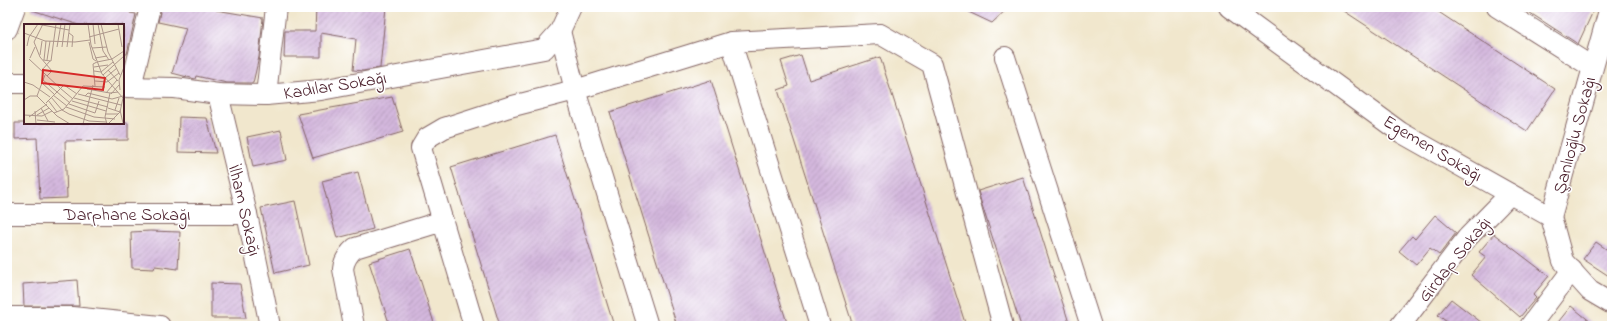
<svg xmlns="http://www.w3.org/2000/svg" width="1619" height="333" viewBox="0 0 1619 333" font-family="'Indie Flower',sans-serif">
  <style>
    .building { fill: url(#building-hatch) }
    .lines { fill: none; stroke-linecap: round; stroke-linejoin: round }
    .minor-casing { stroke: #846564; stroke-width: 22 }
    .minor { stroke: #fff; stroke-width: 20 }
    .labels { text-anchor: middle; stroke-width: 3; stroke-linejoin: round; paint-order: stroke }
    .street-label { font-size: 18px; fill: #4a1f2b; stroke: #fff }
    .inset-road { fill: none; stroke: #ae978c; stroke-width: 1 }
    .view { fill: #d62828; fill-opacity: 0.15; stroke: #d62828; stroke-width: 2 }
    .inset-edge { fill: none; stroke: #4a1f2b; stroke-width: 2 }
  </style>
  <defs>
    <pattern id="building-hatch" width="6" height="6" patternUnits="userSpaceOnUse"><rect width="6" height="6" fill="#d4b8de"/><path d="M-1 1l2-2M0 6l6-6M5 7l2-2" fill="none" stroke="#ae95b4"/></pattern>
  </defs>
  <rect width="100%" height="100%" fill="#fff"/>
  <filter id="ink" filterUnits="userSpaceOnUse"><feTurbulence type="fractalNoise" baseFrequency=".025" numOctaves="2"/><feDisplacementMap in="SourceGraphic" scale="8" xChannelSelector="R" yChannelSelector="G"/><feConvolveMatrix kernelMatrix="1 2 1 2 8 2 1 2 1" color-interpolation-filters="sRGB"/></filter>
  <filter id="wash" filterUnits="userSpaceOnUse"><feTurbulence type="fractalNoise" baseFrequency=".012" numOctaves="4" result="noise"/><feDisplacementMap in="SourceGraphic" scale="16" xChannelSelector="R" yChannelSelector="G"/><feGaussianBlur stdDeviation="0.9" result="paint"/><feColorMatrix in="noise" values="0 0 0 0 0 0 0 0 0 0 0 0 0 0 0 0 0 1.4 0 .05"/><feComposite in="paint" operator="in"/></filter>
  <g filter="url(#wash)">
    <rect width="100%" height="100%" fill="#f1e7cd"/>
    <g id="blocks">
      <g class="building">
        <path d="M32 7H130V13L136 14 127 54H123V25H79L32 10Z"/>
        <path d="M161 7H217L216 10 263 18 259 57 253 83H227L196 76 195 79 172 73 186 28 158 22Z"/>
        <path d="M316 7H386L380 68 363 71 353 70 356 39 321 33V57H284L285 31H315Z"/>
        <path d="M958 7H1009L992 23Z"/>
        <path d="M1338 7H1431L1555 89 1527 131Z"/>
        <path d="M1521 7H1595L1578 44Z"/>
        <path d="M801 55 809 80 880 57 966 326H853L778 90 789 86 781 61Z"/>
        <path d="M711 80 788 326H677L610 112Z"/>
        <path d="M392 97 403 132 313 158 298 114Z"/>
        <path d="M179 117 207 118 216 153 178 152Z"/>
        <path d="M15 123H128V140L65 141 67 198 40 199 37 138 15 139Z"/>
        <path d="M281 130 287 160 253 167 247 137Z"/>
        <path d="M555 135 614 326H500L451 167Z"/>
        <path d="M358 172 373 229 337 238 322 181Z"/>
        <path d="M1023 177 1070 326H1021L981 202 978 191Z"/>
        <path d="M295 201 309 265 275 273 261 208Z"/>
        <path d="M1435 215 1456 233 1439 255 1430 248 1416 265 1399 251 1412 236 1415 239Z"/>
        <path d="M150 231 180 232 178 269 155 266 154 269 132 268 131 232Z"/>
        <path d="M1494 234 1549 276 1533 295 1536 298 1520 317 1471 275 1486 257 1479 252Z"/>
        <path d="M1596 242 1612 253V278L1583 259Z"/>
        <path d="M410 249 420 279 435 326H390L369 262Z"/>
        <path d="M77 280 79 306H24L23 284Z"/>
        <path d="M211 283 240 284 246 318H211Z"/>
        <path d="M1451 299 1486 326H1452L1438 315Z"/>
        <path d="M1571 306 1596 326H1555Z"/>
      </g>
    </g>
  </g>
  <g filter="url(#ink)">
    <use href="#blocks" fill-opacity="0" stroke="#846564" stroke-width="1"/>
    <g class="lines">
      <defs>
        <g id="minor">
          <path d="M1229 7 1400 132 1551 217 1563 261 1590 291 1612 304"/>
          <path d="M1497 7 1592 67"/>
          <path d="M7 29 15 7"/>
          <path d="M560 31 575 90 731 42 880 34 932 64 1003 326"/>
          <path d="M731 42 820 326"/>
          <path d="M1005 57 1091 326"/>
          <path d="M7 83H25"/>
          <path d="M123 87 175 88 218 94 266 95 321 90 544 49 560 31 571 7"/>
          <path d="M131 87 150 7"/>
          <path d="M218 94 247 214 270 326"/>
          <path d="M266 95 276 7"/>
          <path d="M7 214H247"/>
          <path d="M1551 217 1610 7"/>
          <path d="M7 317H72L160 326"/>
          <path d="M354 326 343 269C344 260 348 254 355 248L443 221"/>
          <path d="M474 326 421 148 427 138 444 128 509 107 575 90 648 326"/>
          <path d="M1400 326 1467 238 1510 194"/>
          <path d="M1530 326 1572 270"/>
        </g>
      </defs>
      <use href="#minor" class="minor-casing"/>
      <use href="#minor" class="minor"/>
    </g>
  </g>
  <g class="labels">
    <g class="street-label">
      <text transform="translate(335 85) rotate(-9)" y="6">Kadılar Sokağı</text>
      <text transform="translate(1574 135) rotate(-75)" y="6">Şanlıoğlu Sokağı</text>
      <text transform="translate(1433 148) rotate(31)" y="6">Egemen Sokağı</text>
      <text transform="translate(245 210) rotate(77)" y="6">İlham Sokağı</text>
      <text x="127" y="220">Darphane Sokağı</text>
      <text transform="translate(1454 259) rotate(-51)" y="6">Girdap Sokağı</text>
    </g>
  </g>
  <g transform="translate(24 24)">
    <rect width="100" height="100" fill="#f1e7cd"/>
    <path class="inset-road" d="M13 0 45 6M19 0 10 18 16 33 28 47 23 52M64 0 67 21 78 50 99 74 96 88 84 100M69 0 71 20M74 0 79 27 85 36M77 0 84 28 96 51M94 0 98 23M0 9 21 17 51 18 66 16M45 9 49 12 48 23M65 13 95 5M65 18 69 35 72 37M3 22 5 13 14 0M33 23 37 0M38 23 41 0M43 23 46 0M68 24 83 23M16 31 18 17M6 34 11 23M71 34 83 32M5 35 36 64M19 36 27 37 32 0M20 36 22 17M23 36 26 17M73 38 88 35 100 27M70 43 84 41M18 46 26 37M84 46 94 57M70 47 77 48 89 38M79 51 100 32M70 52 81 54 93 44M19 56 46 79M71 57 83 58 95 49M0 58 9 61 26 73M18 59 30 70M71 62 69 40 73 38M36 64 49 75M63 65 86 69 94 68M96 66 95 56 100 43M82 69 93 56M54 70 97 81M87 70 95 61M29 71 43 82M13 72 21 51M61 72 64 69 88 75 99 72M27 73 38 86 45 90 65 97 82 98M50 74 84 83M0 76 6 72H13L33 92 46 100M24 76 33 88M48 77 82 87M22 79 40 61 53 70M45 80 71 89M42 83 70 93 91 95M17 84 24 97M84 84 96 88M91 86 95 74M96 86 99 99M11 87 12 100M30 89 40 85 59 62 81 63M71 89 75 77M81 90H94M0 91 18 92 28 87M13 91 25 84M5 93 23 80M13 96 31 98M59 100 69 61M83 100 81 93 86 69"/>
    <path class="view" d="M19 46 81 54 79 66 18 59Z"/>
    <rect width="100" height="100" class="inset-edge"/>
  </g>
  <rect width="1619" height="333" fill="none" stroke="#fff" stroke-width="24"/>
</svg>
